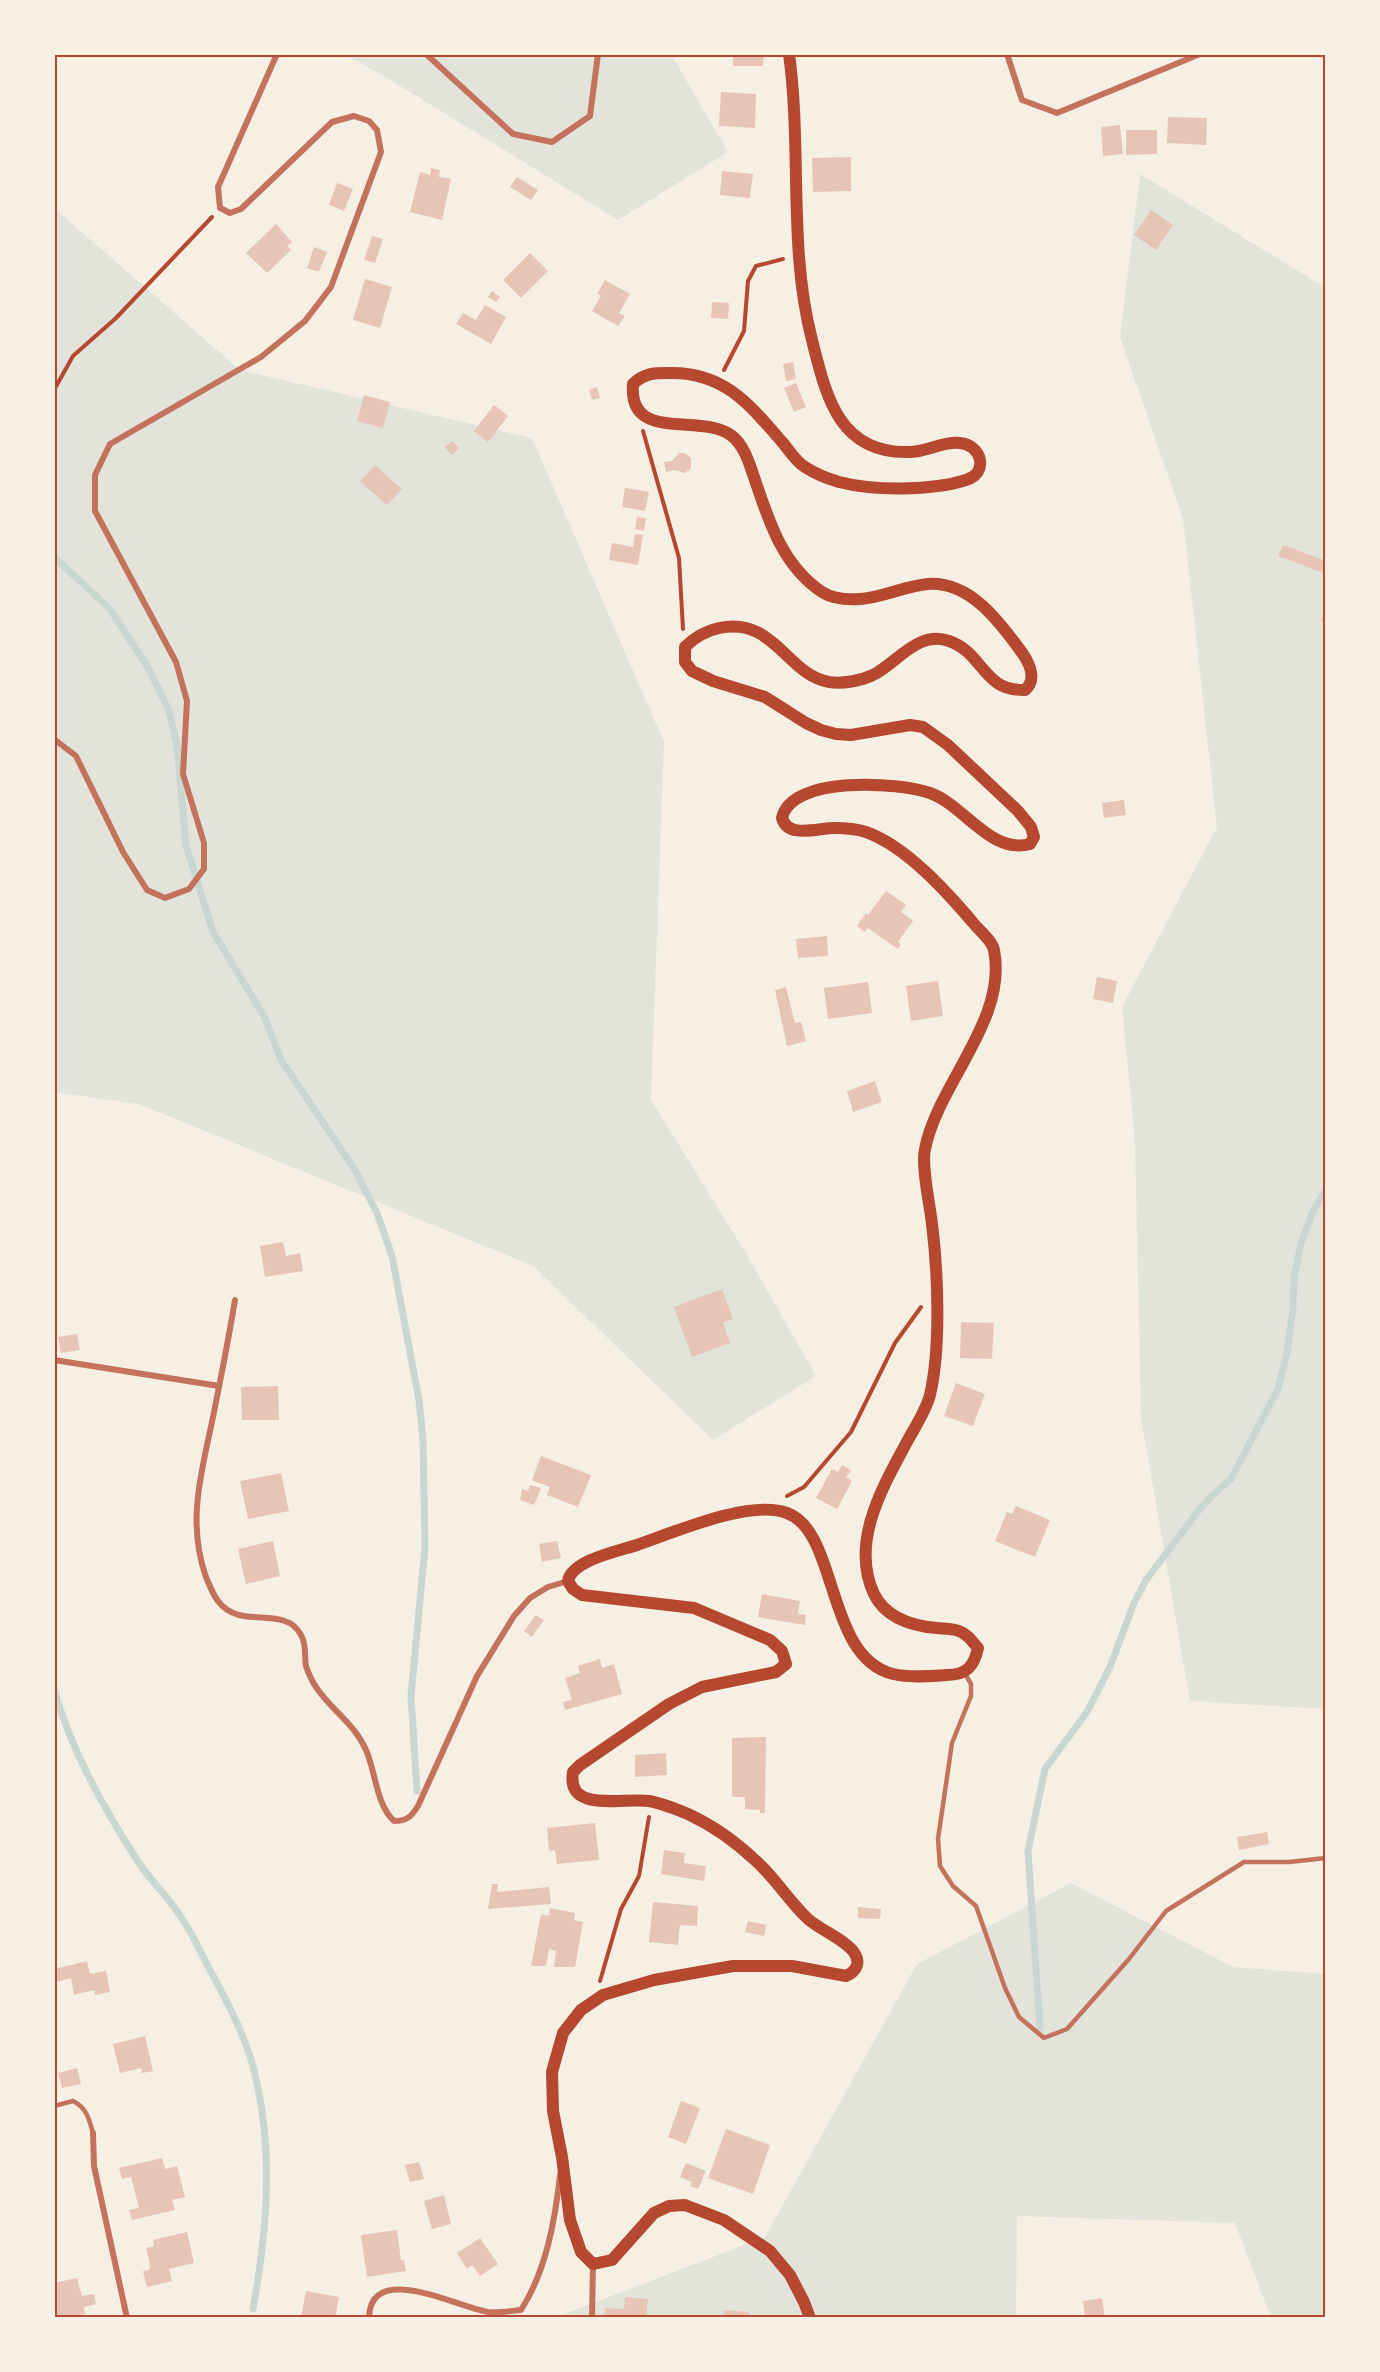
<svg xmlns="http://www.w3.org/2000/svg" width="1380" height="2372" viewBox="0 0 1380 2372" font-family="Roboto,sans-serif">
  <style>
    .green { fill: #e2e4dc }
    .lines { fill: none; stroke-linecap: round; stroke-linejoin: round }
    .stream { stroke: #c9d6d2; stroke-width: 7 }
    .building { fill: #e6c5b7 }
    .path { stroke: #b5482f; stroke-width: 4 }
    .service { stroke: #c5725c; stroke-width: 4.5 }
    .minor { stroke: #c5725c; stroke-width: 6 }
    .secondary { stroke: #b5482f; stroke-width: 12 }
    .neatline { fill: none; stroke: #b5482f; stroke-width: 2 }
  </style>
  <rect width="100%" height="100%" fill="#f6efe4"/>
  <g class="green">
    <path d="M344 54H671L728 152 618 220 387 78Z"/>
    <path d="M1140 174 1326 288V1709L1190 1701 1141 1417 1135 1142 1122 1007 1217 827 1183 519 1120 337Z"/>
    <path d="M54 208 240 370 532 438 664 742 651 1100 747 1255 816 1376 713 1440 533 1266 139 1104 54 1092Z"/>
    <path d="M1071 1883 1233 1967 1326 1974V2318H1271L1235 2223 1017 2216 1016 2318H554L765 2237 917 1964Z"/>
  </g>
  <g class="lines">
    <g class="stream">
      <path d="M54 557 110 609 149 669 169 711 177 745 186 845 213 932 265 1018 281 1060 355 1170 377 1213 392 1256 419 1400 423 1439 425 1547 411 1696 417 1791"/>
      <path d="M54 1689C71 1750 103 1807 137 1860 149 1879 166 1895 179 1914 191 1931 200 1951 210 1970 225 1998 240 2026 250 2056 275 2138 268 2227 253 2309"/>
      <path d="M1040 2028 1028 1851 1045 1769 1087 1712 1110 1667 1134 1603 1146 1580 1199 1510 1212 1496 1231 1479 1278 1389 1287 1354 1293 1308 1294 1278 1301 1243 1314 1209 1326 1190"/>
    </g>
  </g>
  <g class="building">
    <path d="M733 54 764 55 763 66H733Z"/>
    <path d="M721 92 756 94 755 128 719 126Z"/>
    <path d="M1168 117 1207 118 1206 145 1167 143Z"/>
    <path d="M1120 125 1123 154 1103 156 1101 127Z"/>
    <path d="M1126 130H1157V154L1126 155Z"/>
    <path d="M851 157V191L813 192 812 158Z"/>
    <path d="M431 168 440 170 439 177 451 179 442 220 410 212 420 172 430 175Z"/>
    <path d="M722 171 753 174 750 198 720 195Z"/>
    <path d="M517 177 538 190 531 200 510 187Z"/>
    <path d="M337 183 353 189 344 211 329 205Z"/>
    <path d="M1151 210 1173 225 1156 250 1134 235Z"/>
    <path d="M276 224 292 242 287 246 291 250 267 273 246 253Z"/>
    <path d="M372 236 383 239 375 263 364 260Z"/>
    <path d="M314 247 327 252 319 272 307 268Z"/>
    <path d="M530 253 548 271 521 298 503 280Z"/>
    <path d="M365 279 392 287 380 328 353 320Z"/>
    <path d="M605 280 630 294 619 313 625 316 618 326 592 311 601 296 597 294Z"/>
    <path d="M492 291 500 297 496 302 488 297Z"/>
    <path d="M712 302 729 303 728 319 711 318Z"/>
    <path d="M485 305 506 317 491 344 456 324 463 313 476 320Z"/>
    <path d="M793 362 796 379 786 381 783 364Z"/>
    <path d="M796 383 806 407 794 412 784 388Z"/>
    <path d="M597 387 600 398 592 400 589 390Z"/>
    <path d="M364 395 390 402 383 428 357 421Z"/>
    <path d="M494 405 508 416 488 442 474 431Z"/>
    <path d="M452 441 459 448 452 455 445 447Z"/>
    <path d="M679 453H685L691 458V469L684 473 674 470 666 472 664 462 672 461Z"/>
    <path d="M375 465 402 489 387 505 360 481Z"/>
    <path d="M625 488 649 492 645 511 622 507Z"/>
    <path d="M637 517 646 518 644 531 635 529Z"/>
    <path d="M635 534 643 535 638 565 609 560 612 543 633 547Z"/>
    <path d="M1283 545 1326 561V574L1278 556Z"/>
    <path d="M1326 608V623L1321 620Z"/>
    <path d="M1124 800 1126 815 1104 818 1102 803Z"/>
    <path d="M886 891 906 905 901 912 913 921 898 942 901 944 898 949 868 928 865 932 857 926 866 913 868 915Z"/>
    <path d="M827 936 828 956 798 958 796 939Z"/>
    <path d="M1097 977 1117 981 1113 1003 1093 999Z"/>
    <path d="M938 981 943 1016 911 1021 906 986Z"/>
    <path d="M868 982 872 1013 828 1019 824 988Z"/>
    <path d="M786 987 795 1023 801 1022 806 1041 787 1046 775 990Z"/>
    <path d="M875 1081 882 1102 853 1112 847 1091Z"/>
    <path d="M283 1242 286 1256 300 1253 303 1271 265 1277 260 1246Z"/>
    <path d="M722 1289 733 1319 723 1323 730 1343 692 1357 674 1307Z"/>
    <path d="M961 1322 994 1323 992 1359 960 1358Z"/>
    <path d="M77 1334 80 1350 61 1353 58 1337Z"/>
    <path d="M956 1383 985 1394 973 1426 944 1416Z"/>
    <path d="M278 1386 279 1420H242L241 1387Z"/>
    <path d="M541 1456 591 1475 578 1507 547 1495 550 1487 532 1480Z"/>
    <path d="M842 1465 851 1470 846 1477 852 1481 837 1509 816 1498 832 1469 838 1472Z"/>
    <path d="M281 1473 289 1511 248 1519 240 1481Z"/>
    <path d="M530 1485 541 1488 534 1505 520 1500 522 1489 528 1491Z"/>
    <path d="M1016 1506 1050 1520 1035 1557 995 1541 1007 1512 1012 1514Z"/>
    <path d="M273 1541 280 1576 246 1584 238 1549Z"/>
    <path d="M557 1541 561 1558 542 1562 539 1544Z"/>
    <path d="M762 1594 800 1601 798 1614 806 1615 805 1625 758 1617Z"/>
    <path d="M536 1615 544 1620 532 1637 524 1631Z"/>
    <path d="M600 1659 602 1668 614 1664 622 1694 565 1710 563 1702 572 1700 565 1678 580 1673 578 1666Z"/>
    <path d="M766 1737 765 1813H760V1810L745 1809V1797H732V1738Z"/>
    <path d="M666 1753 667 1775 635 1777V1755Z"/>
    <path d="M595 1823 599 1860 557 1864 555 1850 549 1851 547 1828Z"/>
    <path d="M1267 1832 1269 1844 1239 1850 1237 1837Z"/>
    <path d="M664 1850 685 1853 684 1863 706 1866 704 1881 661 1874Z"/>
    <path d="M492 1884H498L497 1892 549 1887 551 1904 488 1909Z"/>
    <path d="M653 1902 698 1906 697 1926 680 1925 678 1945 649 1942Z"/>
    <path d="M858 1907 881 1909 880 1919 858 1918Z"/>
    <path d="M550 1908 575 1913 574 1920 583 1922 575 1967H554L556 1951 549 1949 546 1966H531L541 1914 549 1916Z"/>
    <path d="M748 1921 766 1925 764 1936 745 1932Z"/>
    <path d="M87 1961 90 1974 106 1971 110 1992 95 1995 94 1990 74 1995 71 1978 57 1982 54 1969Z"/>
    <path d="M145 2036 153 2071 142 2073 141 2068 120 2073 113 2044Z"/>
    <path d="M77 2068 81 2084 62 2088 58 2073Z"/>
    <path d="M681 2101 700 2108 686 2144 668 2137Z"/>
    <path d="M726 2129 770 2145 753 2194 708 2178Z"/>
    <path d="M162 2158 165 2169 177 2166 185 2197 172 2200 175 2210 132 2220 129 2210 139 2208 131 2177 122 2179 119 2168Z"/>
    <path d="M419 2162 424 2179 410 2182 405 2165Z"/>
    <path d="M686 2163 706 2171 698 2189 690 2186 692 2182 680 2177Z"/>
    <path d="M444 2195 451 2224 432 2229 424 2201Z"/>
    <path d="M397 2230 401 2260H404L406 2271 367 2277 361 2235Z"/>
    <path d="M187 2232 194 2263 169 2269 172 2281 147 2287 143 2271 149 2270 150 2264 146 2248 154 2246 153 2240Z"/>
    <path d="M480 2238 498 2264 480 2276 472 2265 467 2269 457 2253Z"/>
    <path d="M77 2278 82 2296 94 2294 96 2304 84 2307 85 2314 77 2316 78 2318H54V2283Z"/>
    <path d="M306 2291 339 2297 335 2318H301Z"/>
    <path d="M625 2297 648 2299 646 2318H604L605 2308 624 2309Z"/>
    <path d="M1102 2298 1105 2318H1085L1083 2301Z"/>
    <path d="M724 2310 749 2312 748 2318H723Z"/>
  </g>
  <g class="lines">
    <g class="path">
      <path d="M724 370 744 331 748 281 756 266 783 259"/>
      <path d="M54 390 73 356 116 318 212 217"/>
      <path d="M643 431 679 558 683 629"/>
      <path d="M787 1496 804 1487 851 1432 895 1343 921 1307"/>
      <path d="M600 1981 621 1909 639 1876 649 1817"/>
    </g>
    <g class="service">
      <path d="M964 1672 971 1684V1696L952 1743 938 1839 940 1866 953 1886 976 1906 1005 1988 1019 2017 1044 2038 1067 2029 1129 1959 1166 1911 1244 1862H1289L1326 1858"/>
      <path d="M54 2106 73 2101C87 2108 89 2119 93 2133"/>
    </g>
    <g class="minor">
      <path d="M426 54 513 134 552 142 590 116 598 54"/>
      <path d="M1007 54 1022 100 1057 113 1200 54"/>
      <path d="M54 739 76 756 123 852 147 890 165 898 189 889 204 869V843L183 774 187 701 176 662 95 511V475L110 444 261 357 305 321 331 287 381 152 377 130 369 121 354 116 332 122 241 209 230 213 220 208 218 187 277 54"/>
      <path d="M235 1300C229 1336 222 1372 215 1407 204 1465 185 1518 206 1577 209 1584 213 1595 218 1601 240 1631 285 1604 301 1635 307 1645 304 1655 306 1666 308 1672 312 1681 316 1687 331 1710 355 1724 366 1750 376 1773 376 1804 394 1821 407 1821 411 1817 418 1806L477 1676 514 1616 530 1598 548 1587 568 1581"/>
      <path d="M54 1360 219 1386"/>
      <path d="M93 2133 94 2166 127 2318"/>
      <path d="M369 2318C370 2260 459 2308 488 2312 499 2313 510 2311 521 2310 546 2271 555 2221 560 2175"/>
      <path d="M592 2318 593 2264"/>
    </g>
    <path class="secondary" d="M789 54C802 148 788 248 812 340 826 395 838 454 909 452 926 452 943 441 960 443 982 445 989 473 966 480 931 491 874 491 839 482 829 479 814 473 805 467 796 462 789 450 783 443 750 405 725 373 672 373 656 373 645 372 633 384 628 444 702 412 732 436 745 446 750 466 755 480 769 522 783 566 822 592 833 599 848 600 861 599 884 597 905 586 928 584 971 581 1001 624 1023 654 1031 666 1036 681 1025 690 982 691 984 653 949 641 918 630 897 663 873 675 860 681 843 684 829 682 787 675 774 616 719 628 705 631 695 637 685 647V662L692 671 713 681 765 697 806 723 821 730 836 734 851 735 910 725 923 727 948 745 1018 811 1031 827 1034 837 1030 844C991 855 964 805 930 793 899 782 791 775 782 818 788 839 818 828 834 828 844 828 857 829 866 832 906 846 948 893 975 925 981 932 992 941 994 950 1008 1020 938 1083 925 1149 921 1166 930 1205 932 1224 938 1272 941 1348 930 1395 926 1410 917 1424 909 1438 885 1483 849 1541 874 1594 886 1618 912 1626 937 1628 947 1629 959 1628 967 1636 971 1639 974 1644 978 1648 974 1666 967 1675 947 1675 930 1676 910 1678 893 1674 825 1657 839 1532 787 1513 750 1499 675 1532 637 1545 619 1551 572 1560 568 1581L573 1589 582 1595 694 1608 770 1640 782 1651 786 1664 776 1672 702 1687 669 1704 580 1765 573 1772C566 1814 625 1797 649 1801 661 1803 676 1809 688 1814 712 1825 737 1843 756 1861 775 1878 789 1901 808 1919 820 1930 848 1941 855 1954 861 1964 855 1972 846 1976L792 1966H733L654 1980 603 1995 581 2010 563 2033 552 2072 553 2111 562 2157 570 2220 581 2252 593 2264 612 2260 654 2213 669 2206 685 2205 724 2220 770 2251 790 2275 804 2302 810 2318"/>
  </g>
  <rect width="1380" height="2372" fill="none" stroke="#f6efe4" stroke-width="111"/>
  <rect x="56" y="56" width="1268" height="2260" class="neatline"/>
</svg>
